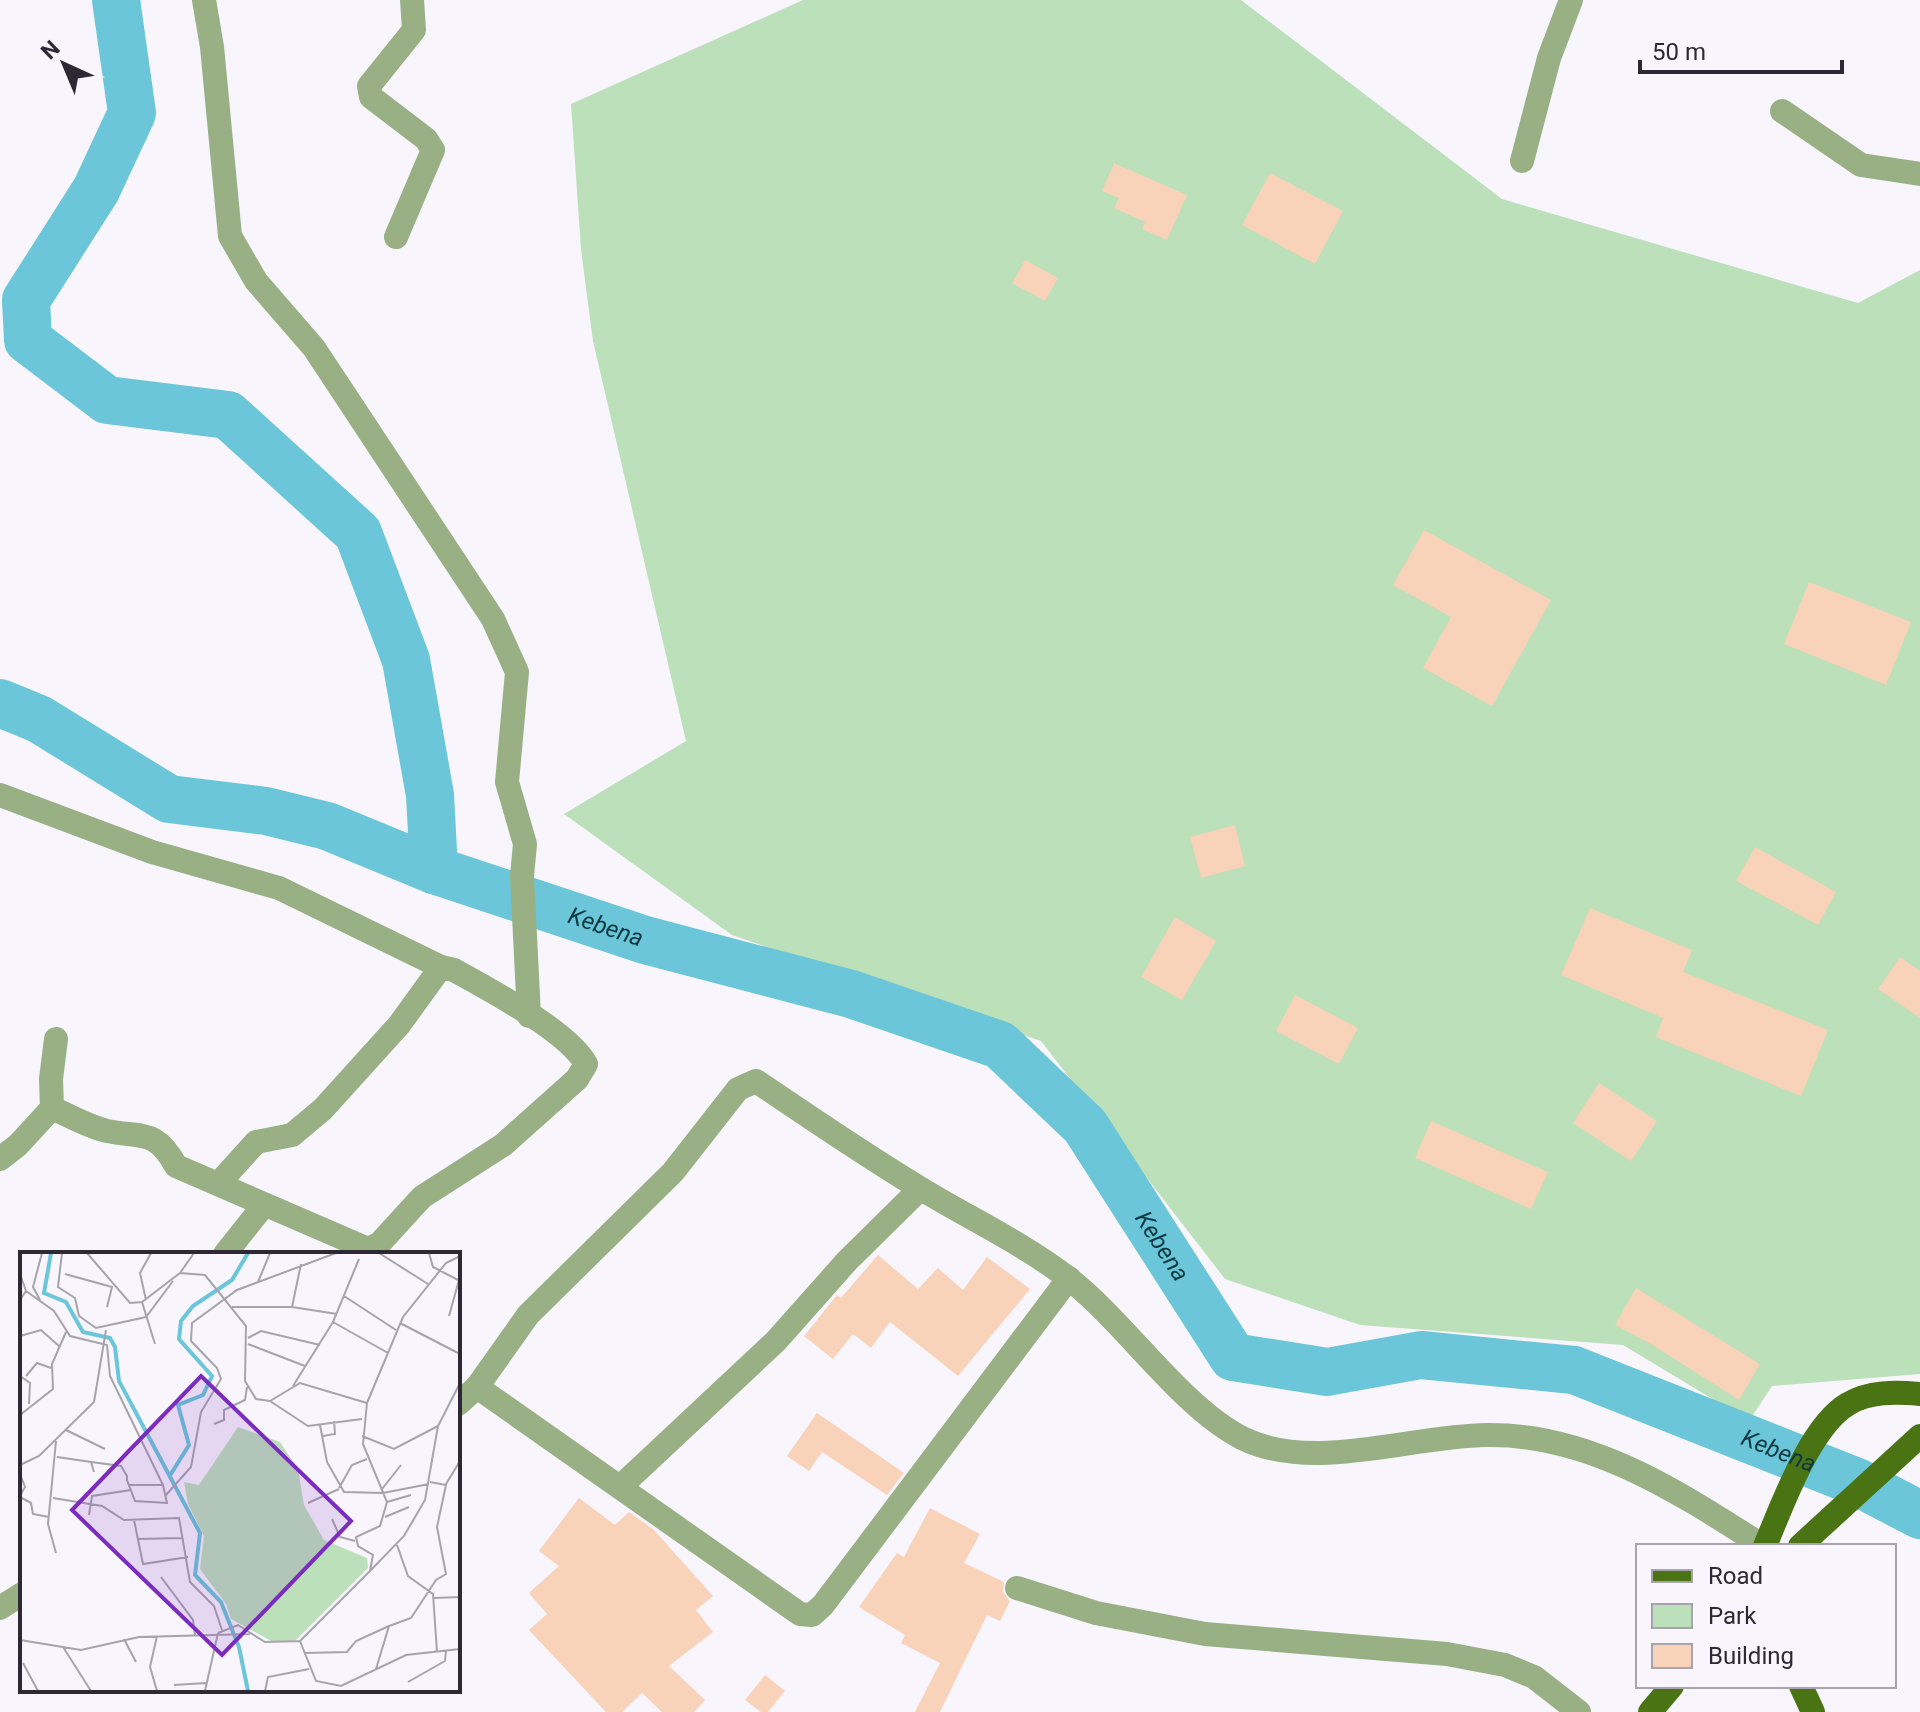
<svg xmlns="http://www.w3.org/2000/svg" width="1920" height="1712" viewBox="0 0 1920 1712" font-family="Roboto,sans-serif">
  <style>
    .green { fill: #bce0b9 }
    .lines { fill: none; stroke-linecap: round; stroke-linejoin: round }
    .river { stroke: #6ac6d8; stroke-width: 48 }
    .building { fill: #f8d2b9 }
    .minor { stroke: #98b083; stroke-width: 24 }
    .major { stroke: #4a7313; stroke-width: 24 }
    .labels { text-anchor: middle; stroke-width: 6; stroke-linejoin: round; paint-order: stroke }
    .water-label { font-size: 24px; font-style: italic; fill: #0d3a42; stroke: #f8f5fc }
    .inset-river { fill: none; stroke: #6ac6d8; stroke-width: 4 }
    .inset-road { fill: none; stroke: #a7a3ac; stroke-width: 2 }
    .view { fill: #7b2cbf; fill-opacity: 0.15; stroke: #7b2cbf; stroke-width: 4 }
    .inset-edge { fill: none; stroke: #2d2834; stroke-width: 4 }
  </style>
  <rect width="100%" height="100%" fill="#f8f5fc"/>
  <path class="green" d="M803 0H1241L1502 199 1858 303 1920 270V1374L1772 1386 1749 1421 1623 1345 1360 1325 1225 1279 1041 1041 732 935 564 814 686 741 593 341 581 249 571 104Z"/>
  <g class="lines">
    <g class="river">
      <path d="M116 0 132 113 96 190 26 300 28 340 107 400 228 415 358 533 406 660 430 795 434 870"/>
      <path id="s1" d="M0 703 39 719 169 799 266 811 327 826 434 870 645 940 851 994 1000 1045 1085 1126 1233 1357 1327 1372 1421 1355 1574 1370 1857 1482 1920 1515"/>
    </g>
  </g>
  <g class="building">
    <path d="M1114 163 1187 195 1167 240 1142 229 1145 222 1114 208 1119 198 1102 191Z"/>
    <path d="M1270 173 1343 211 1315 264 1242 225Z"/>
    <path d="M1025 260 1058 278 1045 301 1012 283Z"/>
    <path d="M1424 530 1551 600 1492 706 1423 668 1451 617 1393 585Z"/>
    <path d="M1809 582 1911 622 1886 685 1784 644Z"/>
    <path d="M1235 825 1245 866 1201 878 1190 837Z"/>
    <path d="M1755 847 1836 892 1818 925 1736 881Z"/>
    <path d="M1590 908 1692 950 1683 972 1828 1030 1801 1096 1656 1037 1663 1018 1561 975Z"/>
    <path d="M1175 917 1216 941 1182 1000 1141 977Z"/>
    <path d="M1900 957 1920 971V1018L1878 989Z"/>
    <path d="M1295 995 1358 1028 1339 1064 1276 1031Z"/>
    <path d="M1599 1083 1657 1121 1631 1161 1573 1123Z"/>
    <path d="M1431 1121 1548 1172 1531 1209 1415 1158Z"/>
    <path d="M878 1255 918 1289 938 1268 963 1290 987 1257 1030 1289 958 1376 890 1322 871 1348 853 1334 833 1359 804 1336 837 1295 841 1298Z"/>
    <path d="M1636 1288 1760 1364 1739 1400 1651 1344 1615 1325Z"/>
    <path d="M817 1413 904 1473 887 1495 822 1452 809 1471 787 1456Z"/>
    <path d="M579 1498 615 1525 629 1512 653 1529 713 1596 696 1610 713 1632 669 1666 705 1700 694 1712H662L642 1693 622 1712H606L529 1630 547 1614 529 1593 559 1566 539 1551Z"/>
    <path d="M930 1508 980 1534 964 1563 1004 1582 1003 1592 1010 1601 1000 1621 987 1615 940 1712H915L940 1663 901 1643 905 1635 859 1607 897 1553 904 1557Z"/>
    <path d="M765 1675 785 1691 768 1712H761L745 1700Z"/>
  </g>
  <g class="lines">
    <g class="minor">
      <path d="M204 0 212 47 230 236 256 281 314 348 493 619 517 672 507 782 525 844 522 876 529 1016"/>
      <path d="M1782 111 1861 165 1920 174"/>
      <path d="M1522 161 1549 58 1571 0"/>
      <path d="M396 237 433 150 426 139 371 97 369 86 414 30 412 0"/>
      <path d="M0 795 152 852 279 888 441 967"/>
      <path d="M52 1108 51 1079 56 1039"/>
      <path d="M0 1159 18 1145 52 1108C70 1116 89 1127 107 1131 143 1138 156 1129 176 1166L368 1249 379 1244 422 1197 503 1145 577 1079 586 1064C568 1031 488 989 454 970L441 967 399 1025 323 1109 292 1135 256 1142 219 1183"/>
      <path d="M225 1254 264 1205"/>
      <path d="M477 1387 800 1614 812 1615 823 1605 1069 1278"/>
      <path d="M458 1404 477 1387 528 1315 673 1172 738 1089 756 1081C811 1118 866 1156 923 1190 971 1219 1024 1244 1068 1278 1124 1321 1181 1407 1242 1438 1312 1473 1410 1436 1486 1435 1590 1433 1680 1493 1763 1546"/>
      <path d="M620 1487 776 1341 847 1261 920 1189"/>
      <path d="M1017 1588 1096 1613 1205 1634 1447 1654 1505 1665 1534 1677 1579 1712"/>
      <path d="M0 1608 22 1594"/>
    </g>
    <g class="major">
      <path d="M1765 1546C1782 1506 1810 1426 1848 1404 1869 1391 1896 1392 1920 1394"/>
      <path d="M1800 1546 1920 1436"/>
      <path d="M1801 1686 1813 1712"/>
      <path d="M1650 1712 1672 1686"/>
    </g>
  </g>
  <g class="labels">
    <g class="water-label">
      <text dy="8" stroke="none"><textPath href="#s1" startOffset="652">Kebena</textPath></text>
      <text dy="8" stroke="none"><textPath href="#s1" startOffset="1324">Kebena</textPath></text>
      <text dy="8" stroke="none"><textPath href="#s1" startOffset="2020">Kebena</textPath></text>
    </g>
  </g>
  <g transform="translate(20 1252)">
    <rect width="440" height="440" fill="#f8f5fc"/>
    <path d="M218 175 260 190 278 217 284 253 304 288 347 306 348 316 276 388 253 390 211 367 206 352 180 317 184 284 168 252 164 230 179 233Z" fill="#bce0b9"/>
    <path class="inset-river" d="M31 1 24 41 46 50 63 80 90 86 95 95 99 129 180 281 175 323 201 350 219 395 228 439M149 225 169 193 158 153 183 143 192 124 159 87 161 69 173 54 212 28 228 1"/>
    <path class="inset-road" d="M42 1 38 35 55 46 59 64 76 76 126 65 153 29M67 1 110 51 122 50 160 21 185 23 226 74 225 129 236 147 250 149 280 131 347 151 343 192 367 250 360 274 336 285 338 294 353 303 350 319 280 389 245 390 218 373 198 381M359 1 408 32M409 1 413 15 440 29M160 21 174 1M0 22 6 39 0 48M45 22 92 35 87 55M238 30 250 1M6 39 34 59 50 84 87 93 90 124 143 233M324 44 376 78M20 48 13 35 22 1M126 48 120 21 131 1M122 50 135 92M212 55H272L317 62M272 55 281 12M429 64 439 28M313 70 368 101M380 71 438 101M0 84 21 78 39 94M228 86 241 79 300 93M228 92 285 114M0 124 10 131 9 152M6 124 17 111 31 116M273 134 313 70 339 7M250 149 288 174 342 167M347 151 383 65 426 11 440 4M0 163 33 137 32 112 46 80M194 172 204 168V158L225 148 227 135M300 173 307 210 324 240 363 241 409 232M46 178 85 197M303 184 315 182 314 169M342 184 374 197 418 174M36 189 28 272 36 301M37 205 71 210 74 220M71 210 101 214 107 224V228L115 249 147 251 143 233H109M0 213 19 204 74 150 86 78M0 222 5 235 0 244M426 232 440 209M319 236 332 213 347 207M362 237 381 213M146 243 171 215 181 160 201 127 197 116 171 89 172 71 217 38 316 1M0 245 11 251 13 262 29 265M33 246 82 254 104 268 159 266 170 330 194 354 202 378M367 250 391 243M288 251 319 237M69 263 72 244 111 238M365 265 389 255M312 267 320 285 335 289M114 268 123 312 168 305M117 287 163 286M377 293 388 324 413 342 417 400M350 319 384 284 405 248 418 174 440 131M141 325 173 368 175 383M414 346 440 345M104 387 116 410M0 388 61 398 119 385 230 382M280 389 296 429 321 434 386 403 440 397M43 395 71 439M284 401 327 400 336 389 369 374M3 411 18 439M356 417 369 374 391 366 416 328 426 322 417 275 426 233 410 230M388 430 425 409 426 399M154 433 186 431M137 439 130 415 137 384M185 439 198 381M245 439 248 425 289 417"/>
    <path class="view" d="M181 124 331 269 202 403 52 258Z"/>
    <rect width="440" height="440" class="inset-edge"/>
  </g>
  <rect x="1636" y="1544" width="260" height="144" fill="#f8f5fc" stroke="#a7a3ac" stroke-width="2"/>
  <rect x="1652" y="1570" width="40" height="12" fill="#4a7313" stroke="#a7a3ac" stroke-width="2"/>
  <text x="1708" y="1584" font-size="24" fill="#2d2834">Road</text>
  <rect x="1652" y="1604" width="40" height="24" fill="#bce0b9" stroke="#a7a3ac" stroke-width="2"/>
  <text x="1708" y="1624" font-size="24" fill="#2d2834">Park</text>
  <rect x="1652" y="1644" width="40" height="24" fill="#f8d2b9" stroke="#a7a3ac" stroke-width="2"/>
  <text x="1708" y="1664" font-size="24" fill="#2d2834">Building</text>
  <g transform="translate(64 64) rotate(316)" stroke="#f8f5fc" stroke-width="6" paint-order="stroke">
  <path d="M0-6L14 30L0 20L-14 30Z" fill="#2d2834"/>
  <text y="-12" font-size="22" font-weight="bold" text-anchor="middle" fill="#2d2834">N</text>
  </g>
  <path d="M1640 60v12h202v-12" fill="none" stroke="#2d2834" stroke-width="4"/>
  <text x="1652" y="60" font-size="24" fill="#2d2834" stroke="#f8f5fc" stroke-width="6" paint-order="stroke">50 m</text>
</svg>
